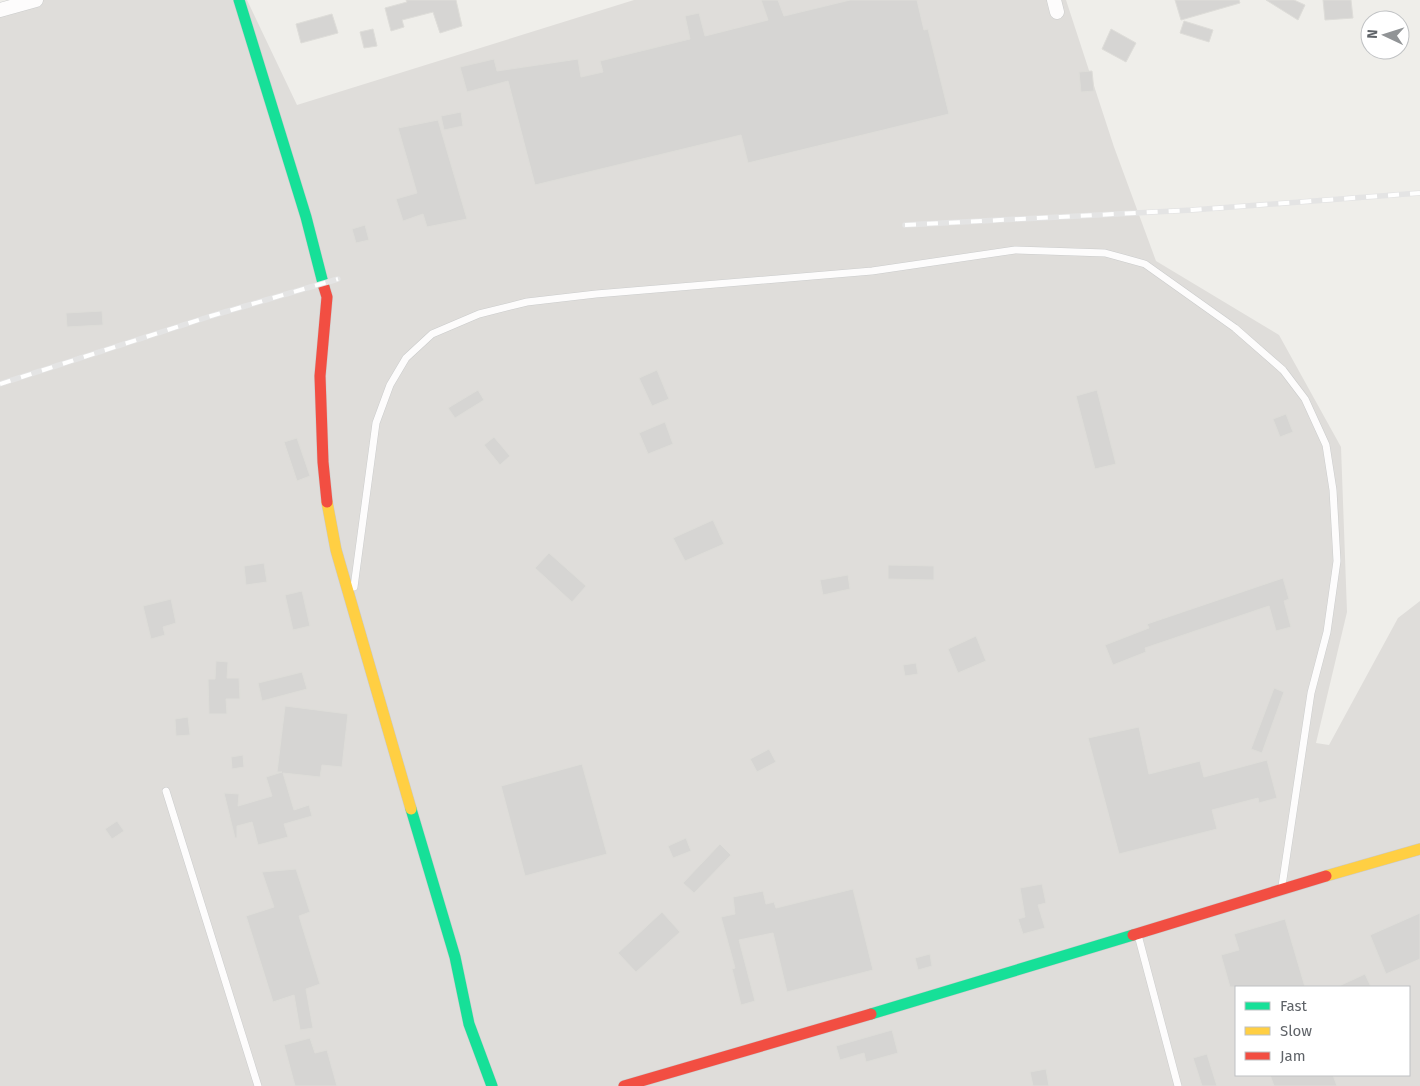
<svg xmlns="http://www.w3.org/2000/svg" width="1420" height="1086" viewBox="0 0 1420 1086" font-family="'Fira Sans',sans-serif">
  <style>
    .industrial { fill: #dfddda; fill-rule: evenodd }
    .building { fill: #d6d5d3; stroke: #deddd9 }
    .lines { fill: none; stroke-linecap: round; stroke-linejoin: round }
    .lane-casing { stroke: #cbcccc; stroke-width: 8 }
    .street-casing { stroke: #cbcccc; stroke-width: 15 }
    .fast-casing { stroke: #cacacb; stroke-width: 12 }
    .slow-casing { stroke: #cacacb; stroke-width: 12 }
    .jam-casing { stroke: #cacacb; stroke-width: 12 }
    .lane { stroke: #fdfcfc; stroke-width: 7 }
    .street { stroke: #fdfcfc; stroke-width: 14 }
    .fast { stroke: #16e098; stroke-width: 11 }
    .slow { stroke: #ffcf43; stroke-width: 11 }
    .jam { stroke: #f24e42; stroke-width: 11 }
    .rail-casing { stroke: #e4e4e4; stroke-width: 5.5 }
    .rail { stroke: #fff; stroke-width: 4; stroke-dasharray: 11; stroke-linecap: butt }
  </style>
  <rect width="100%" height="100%" fill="#efeeea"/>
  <path class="industrial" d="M27 0H247L297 105 634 0H1066L1114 147 1156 261 1279 335 1341 447 1347 612 1316 743 1329 745 1398 618 1420 601V1086H0V8ZM1236 987H1409V1075H1236Z"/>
  <g class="building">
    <path d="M406 0H456L462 26 440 33 433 12 402 20 404 27 391 31 385 8 407 2Z"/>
    <path d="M761 0H778L784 16 850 0H917L924 30 928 29 949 114 748 163 741 135 535 185 508 81 467 92 460 67 494 59 497 71 578 59 581 77 603 72 600 61 690 39 685 16 699 13 705 36 768 20Z"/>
    <path d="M1175 0H1239L1240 3 1181 20Z"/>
    <path d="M1266 0H1294L1305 5 1298 20Z"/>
    <path d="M1323 0H1351L1353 18 1325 20Z"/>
    <path d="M332 14 338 33 301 43 296 24Z"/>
    <path d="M1184 21 1213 30 1209 42 1180 33Z"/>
    <path d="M373 29 377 46 364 48 360 32Z"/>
    <path d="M1111 29 1136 43 1126 62 1102 49Z"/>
    <path d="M1092 71 1094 91 1081 92 1079 72Z"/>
    <path d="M461 112 463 126 444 130 441 116Z"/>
    <path d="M438 120 467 219 427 227 423 214 403 221 396 199 417 193 398 128Z"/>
    <path d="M365 225 369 240 356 243 352 229Z"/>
    <path d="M102 311 103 325 67 327 66 313Z"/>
    <path d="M657 370 669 399 652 406 639 378Z"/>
    <path d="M478 390 484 400 455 418 448 408Z"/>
    <path d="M1097 390 1116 464 1095 469 1076 396Z"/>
    <path d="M1286 414 1293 432 1280 437 1273 419Z"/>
    <path d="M665 422 673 444 648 454 639 433Z"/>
    <path d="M494 437 510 456 500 465 484 445Z"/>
    <path d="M297 438 310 476 297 481 284 442Z"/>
    <path d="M713 520 724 544 685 561 673 538Z"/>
    <path d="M549 553 586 586 572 602 535 568Z"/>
    <path d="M264 563 267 582 246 585 244 566Z"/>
    <path d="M888 565 934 566V580L888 579Z"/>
    <path d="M848 575 850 589 823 595 820 580Z"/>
    <path d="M1283 578 1289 599 1284 601 1291 627 1276 631 1269 606 1145 648 1146 652 1113 665 1105 645 1149 628 1147 624Z"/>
    <path d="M302 591 310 626 293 630 285 595Z"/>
    <path d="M171 599 176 623 163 627 165 635 151 639 143 606Z"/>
    <path d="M976 636 986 661 958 673 948 649Z"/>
    <path d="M216 661 228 662 227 678H239L240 699H226L227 714H209L208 679H215Z"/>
    <path d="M916 663 918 674 905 676 903 665Z"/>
    <path d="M302 672 307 689 262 701 258 683Z"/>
    <path d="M1274 688 1284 692 1262 753 1251 749Z"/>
    <path d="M285 706 348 714 342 767 322 765 320 777 283 773 294 810 309 805 312 816 284 824 288 837 258 845 252 822 237 826V838H235L224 793 239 794 238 806 272 796 266 777 282 772H277Z"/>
    <path d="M188 717 190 735 176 736 175 719Z"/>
    <path d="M1139 727 1149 774 1200 761 1204 777 1267 760 1277 798 1259 803 1258 798 1212 810 1217 829 1119 854 1088 738Z"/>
    <path d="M769 749 776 762 757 772 750 759Z"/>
    <path d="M243 755 244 767 232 769 231 757Z"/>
    <path d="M582 764 607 854 525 876 501 786Z"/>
    <path d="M117 821 124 831 112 839 105 829Z"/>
    <path d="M686 838 691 851 673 858 668 846Z"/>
    <path d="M720 844 731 855 694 893 683 883Z"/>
    <path d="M296 869 310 912 299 916 320 984 306 989 313 1028 300 1030 294 995 273 1002 246 916 274 907 262 872Z"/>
    <path d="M1042 884 1046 903 1038 905 1045 928 1023 934 1018 919 1025 917 1020 888Z"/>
    <path d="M853 889 873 970 787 992 773 933 739 940 755 1001 741 1005 732 969 735 968 721 917 735 914 733 897 763 891 766 904 774 902 776 908Z"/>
    <path d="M662 912 680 932 636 972 618 953Z"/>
    <path d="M1420 913V959L1386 974 1370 935Z"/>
    <path d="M1285 919 1305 987H1230L1221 955 1239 950 1234 934Z"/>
    <path d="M930 954 932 966 918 970 915 958Z"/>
    <path d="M1365 974 1371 987H1337Z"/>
    <path d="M892 1030 898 1053 866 1062 864 1053 840 1060 836 1046Z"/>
    <path d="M310 1038 315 1053 327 1050 337 1086H295L284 1045Z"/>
    <path d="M1207 1054 1217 1086H1202L1193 1058Z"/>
    <path d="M1046 1069 1049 1086H1033L1030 1072Z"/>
    <path d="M1270 1075H1333L1337 1086H1274Z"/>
  </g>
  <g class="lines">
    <defs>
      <g id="lane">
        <path d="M354 587 376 423 390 385 406 358 432 334 479 314 527 302 596 294 872 271 1015 250 1105 253 1145 264 1235 328 1283 370 1305 399 1326 445 1333 490 1337 561 1327 632 1311 693 1282 886"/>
        <path d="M166 791 258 1086"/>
        <path d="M1138 935 1178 1086"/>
      </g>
      <g id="street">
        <path d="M1054 0 1057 12"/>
        <path d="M0 10 36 0"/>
      </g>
      <g id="fast">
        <path d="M239 0 306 217 324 287"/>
        <path d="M411 809 455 957 469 1024 492 1086"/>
        <path d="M871 1014 1133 935"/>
      </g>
      <g id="slow">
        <path d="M327 502 336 550 411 809"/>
        <path d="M1326 876 1420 849"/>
      </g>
      <g id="jam">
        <path d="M324 287 327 297 320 376 323 462 327 502"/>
        <path d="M1133 935 1326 876"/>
        <path d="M624 1086 871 1014"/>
      </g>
    </defs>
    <use href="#lane" class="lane-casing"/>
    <use href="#street" class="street-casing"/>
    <use href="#fast" class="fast-casing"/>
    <use href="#slow" class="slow-casing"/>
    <use href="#jam" class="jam-casing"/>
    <use href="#lane" class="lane"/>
    <use href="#street" class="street"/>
    <use href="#fast" class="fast"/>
    <use href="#slow" class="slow"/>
    <use href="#jam" class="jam"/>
    <defs>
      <g id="rail">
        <path d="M905 225 1192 210 1420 193"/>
        <path d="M0 384 211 316 338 279"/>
      </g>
    </defs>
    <use href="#rail" class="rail-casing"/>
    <use href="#rail" class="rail"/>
  </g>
  <rect x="1235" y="986" width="175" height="90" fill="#ffffff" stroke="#bfc1c3"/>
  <rect x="1245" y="1002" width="25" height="8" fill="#16e098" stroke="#bfc1c3"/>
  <text x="1280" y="1011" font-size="15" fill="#5f6368">Fast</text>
  <rect x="1245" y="1027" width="25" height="8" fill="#ffcf43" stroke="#bfc1c3"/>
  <text x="1280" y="1036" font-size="15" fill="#5f6368">Slow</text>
  <rect x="1245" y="1052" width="25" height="8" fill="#f24e42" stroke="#bfc1c3"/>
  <text x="1280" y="1061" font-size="15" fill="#5f6368">Jam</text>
  <g transform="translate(1385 35) rotate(274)"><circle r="24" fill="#ffffff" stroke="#bfc1c3"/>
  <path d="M0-4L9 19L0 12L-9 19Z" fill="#919496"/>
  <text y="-8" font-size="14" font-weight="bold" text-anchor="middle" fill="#5f6368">N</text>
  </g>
</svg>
